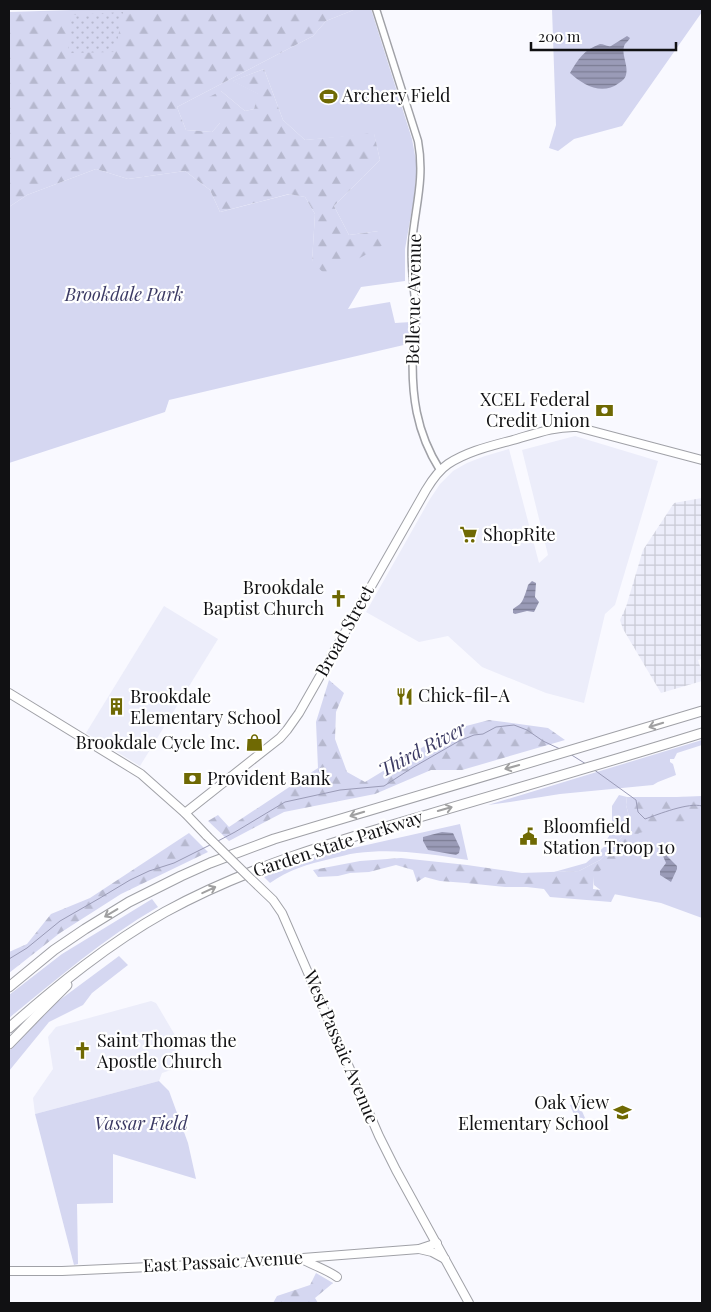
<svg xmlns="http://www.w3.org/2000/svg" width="711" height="1312" viewBox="0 0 711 1312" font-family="'Playfair Display',serif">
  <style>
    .built { fill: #ecedfa }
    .industrial { fill: url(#industrial-grid) }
    .green { fill: #d5d7f1 }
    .forest { fill: url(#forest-firs) }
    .garden { fill: url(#garden-dots) }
    .water { fill: url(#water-rules) }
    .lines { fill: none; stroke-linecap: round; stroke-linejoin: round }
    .stream { stroke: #9a9bb7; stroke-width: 1 }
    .tertiary-casing { stroke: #a0a1a7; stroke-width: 9 }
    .secondary-casing { stroke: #a0a1a7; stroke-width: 10 }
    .primary-casing { stroke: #a0a1a7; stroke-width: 10 }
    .motorway-casing { stroke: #a0a1a7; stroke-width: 11 }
    .tertiary { stroke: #fff; stroke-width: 6 }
    .secondary { stroke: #fff; stroke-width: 8 }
    .primary { stroke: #fff; stroke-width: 8 }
    .motorway { stroke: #fff; stroke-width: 9 }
    .primary-bridge-casing { stroke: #a0a1a7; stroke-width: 10; stroke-linecap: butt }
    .primary-bridge { stroke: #fff; stroke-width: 8 }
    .oneway { stroke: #a0a0a1 }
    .labels { text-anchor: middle; stroke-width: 4.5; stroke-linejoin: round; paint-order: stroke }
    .poi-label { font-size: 18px; fill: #111113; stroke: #fff; text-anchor: start }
    .park-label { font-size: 18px; font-style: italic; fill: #3b3a64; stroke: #fff }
    .street-label { font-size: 18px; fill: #111113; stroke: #fff }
    .water-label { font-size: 19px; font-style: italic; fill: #3b3a63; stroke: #fff }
  </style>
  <defs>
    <pattern id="industrial-grid" width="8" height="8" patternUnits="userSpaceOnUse" patternTransform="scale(1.25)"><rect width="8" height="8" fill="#ecedfa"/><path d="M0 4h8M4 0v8" fill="none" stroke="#c9cad5"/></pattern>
    <pattern id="forest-firs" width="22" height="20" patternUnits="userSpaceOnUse" patternTransform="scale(1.25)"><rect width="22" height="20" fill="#d5d7f1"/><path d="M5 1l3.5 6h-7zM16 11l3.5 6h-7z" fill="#b6b8ce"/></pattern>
    <pattern id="garden-dots" width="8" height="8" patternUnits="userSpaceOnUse" patternTransform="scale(1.25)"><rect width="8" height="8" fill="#d5d7f1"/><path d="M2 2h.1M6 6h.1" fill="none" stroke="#b6b8ce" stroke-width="1.8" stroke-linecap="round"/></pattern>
    <pattern id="water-rules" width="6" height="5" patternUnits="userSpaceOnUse" patternTransform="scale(1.25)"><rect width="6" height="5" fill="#9a9bb7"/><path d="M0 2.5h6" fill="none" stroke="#7c7d94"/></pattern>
  </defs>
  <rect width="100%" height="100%" fill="#f9f9ff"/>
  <g class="built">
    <path d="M575 436 658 461 615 605 605 614 584 703 546 693 482 667 448 636 419 642 366 612 430 499 440 484 453 471 467 463 485 456 509 449 539 563 548 555 522 450Z"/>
    <path d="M164 606 218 639 140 766 86 733Z"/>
    <path d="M151 1001 156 1003 179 1042 175 1048 176 1053 183 1066 162 1073 159 1081 35 1114 33 1098 53 1069 48 1037 56 1027Z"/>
  </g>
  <path class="industrial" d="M702 498V659L698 660 702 673V681L661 693 623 629 620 620 626 607 643 550 674 503Z"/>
  <g class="green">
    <path d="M356 9H371L412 139 417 166 414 198 405 249V281L361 287 348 309 390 302 395 323 411 322 408 344 169 400 165 412 9 463V207L27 195 96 169 128 179 185 171 210 190 220 212 290 194 305 197 315 214 312 262 379 231 349 235 334 206 380 160 374 134 305 140 283 120 264 69 233 81 259 94 254 109 245 111 221 91 220 123 212 132 186 130 177 107 313 36 326 21Z"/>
    <path d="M552 9H702V12L622 126 574 139 558 151 549 148 556 125Z"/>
    <path d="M702 740V745L677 753 674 759H670V762L673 764 676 775 658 782 653 785 560 794 510 802 488 805Z"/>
    <path d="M619 795 627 797 626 805 630 820 622 837 600 860 579 871 554 872 586 863 604 847 606 841 611 833 612 824V806Z"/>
    <path d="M702 806V918L661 903 603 892 594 885 593 873 631 829Z"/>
    <path d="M460 824 468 860C431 854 394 848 357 853 348 854 339 857 330 859 308 864 288 870 270 883L262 875 322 855Z"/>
    <path d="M152 899 158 907C104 938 57 979 9 1018V995L62 954Z"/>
    <path d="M119 956 128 965 92 993 83 1005 49 1022 9 1071V1051L57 1002Z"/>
    <path d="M159 1081 169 1091 188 1143 196 1179 113 1154V1203L77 1204 78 1264 74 1265 35 1114Z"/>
    <path d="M578 1102 585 1118 577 1122 570 1105Z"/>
  </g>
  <g class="forest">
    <path d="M104 9H356L326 21 313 36 177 107 186 130 212 132 220 123 209 97 221 91 245 111 254 109 258 94 232 81 264 69 283 120 305 140 374 133 380 160 334 206 349 235 379 231 387 243 327 276 312 262 315 214 305 197 289 194 220 212 210 190 185 171 128 179 96 169 27 195 9 207V12Z"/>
    <path d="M329 680 344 693 336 712 335 739 347 772 365 782 451 730 489 720 548 728 565 740 462 770H431L375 794 284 812 229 841 208 821 218 815 229 827 318 768 316 722Z"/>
    <path d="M702 796V817L639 833 623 854 594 875 593 889 616 892 611 902 550 897 544 889 527 887H505L466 883 440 881 425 877 417 882 413 870 396 865 369 872 350 873 338 876 318 877 313 870 360 861 401 858 467 865 522 873 579 871 600 860 622 837 630 820 626 805 627 797H677Z"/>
    <path d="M189 833 208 852 121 894 60 933 9 973V952L27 944 51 914 90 898Z"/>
    <path d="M316 1273 333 1283 315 1298 318 1303H273L277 1296 310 1285Z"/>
  </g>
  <path class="garden" d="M123 12 115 52 68 53 71 15Z"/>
  <g class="water">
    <path d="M627 36 630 38C629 40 627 42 625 44 620 53 629 65 626 75 625 79 622 81 619 83 602 96 583 85 570 73 578 59 584 50 600 44 604 44 607 47 611 46Z"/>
    <path d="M532 581 536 583 535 597 539 602 534 612 527 611 515 614 513 613V609C515 607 518 606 520 604 523 602 527 589 528 585Z"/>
    <path d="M442 832 453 833 460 848 459 853 456 855 428 850 423 841V837Z"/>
    <path d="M662 844 667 856 677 866V869L671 882 660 875V871L666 863 663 856 657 847Z"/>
  </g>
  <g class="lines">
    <g class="stream">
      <path d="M570 754 586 764"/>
      <path d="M593 769 636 800 638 812 645 819C659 814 689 802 702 806"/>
      <path d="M218 841 235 832 285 802 340 790 384 786 412 768 459 741 474 735 483 734 496 727 514 725 527 730 543 741 560 749"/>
      <path d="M9 959 27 948 60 921 100 898 130 880 149 871 174 863 210 845"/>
    </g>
    <defs>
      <path id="tertiary" d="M376 9 418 141C425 179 415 207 412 243 410 268 415 291 416 315 416 327 414 338 413 350 411 394 416 432 440 470"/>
      <g id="secondary">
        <path d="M300 1258C312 1265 326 1269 337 1277"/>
        <path d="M9 1271H62L237 1263 419 1249 437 1243"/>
      </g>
      <g id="primary">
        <path d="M9 693 141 774 185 813 207 836"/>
        <path d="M185 813 280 738 287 730 299 713 426 490C432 480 439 470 448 464 468 451 491 446 513 440 534 434 555 426 577 427L702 460"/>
        <path d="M251 879 273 900 282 913 379 1136 396 1170 469 1303"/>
        <path d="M419 1249 432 1252 445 1259"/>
      </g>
      <g id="motorway">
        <path d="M9 987 54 950 85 929 129 902 181 876 210 863 274 839 702 711"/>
        <path d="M9 1028C58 985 108 944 165 912 249 866 340 840 430 814 521 787 612 761 702 733"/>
        <path d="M9 1044 41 1011 67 985"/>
      </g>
    </defs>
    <use href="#tertiary" class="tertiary-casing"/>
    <use href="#secondary" class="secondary-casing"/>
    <use href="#primary" class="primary-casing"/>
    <use href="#motorway" class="motorway-casing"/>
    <use href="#tertiary" class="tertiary"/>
    <use href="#secondary" class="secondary"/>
    <use href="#primary" class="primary"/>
    <use href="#motorway" class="motorway"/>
    <defs>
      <path id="primary-bridge" d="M207 836 251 879"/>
    </defs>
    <use href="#primary-bridge" class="primary-bridge-casing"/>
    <use href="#primary-bridge" class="primary-bridge"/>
  </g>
  <defs><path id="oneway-shaft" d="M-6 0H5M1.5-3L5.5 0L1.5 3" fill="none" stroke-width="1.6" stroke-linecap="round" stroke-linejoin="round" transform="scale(1.25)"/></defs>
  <g class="oneway">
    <use href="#oneway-shaft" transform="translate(656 725) rotate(163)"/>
    <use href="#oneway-shaft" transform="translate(512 767) rotate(164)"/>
    <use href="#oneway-shaft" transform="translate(445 809) rotate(-16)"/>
    <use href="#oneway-shaft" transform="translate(357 814) rotate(163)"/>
    <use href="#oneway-shaft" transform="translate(209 890) rotate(-25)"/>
    <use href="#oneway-shaft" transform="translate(111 913) rotate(149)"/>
  </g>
  <defs>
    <symbol id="stadium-bare" viewBox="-9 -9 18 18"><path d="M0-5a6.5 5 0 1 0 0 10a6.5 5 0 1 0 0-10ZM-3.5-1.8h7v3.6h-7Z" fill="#6f6903" stroke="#fff" stroke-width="2.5" paint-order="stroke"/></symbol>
    <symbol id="bank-bare" viewBox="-9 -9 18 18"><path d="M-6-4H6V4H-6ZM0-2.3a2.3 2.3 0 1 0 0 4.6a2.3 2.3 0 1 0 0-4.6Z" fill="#6f6903" stroke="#fff" stroke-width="2.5" paint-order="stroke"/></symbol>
    <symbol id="supermarket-bare" viewBox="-9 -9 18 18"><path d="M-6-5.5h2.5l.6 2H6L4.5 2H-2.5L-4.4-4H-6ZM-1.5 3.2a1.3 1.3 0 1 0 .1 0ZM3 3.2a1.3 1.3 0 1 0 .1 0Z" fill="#6f6903" stroke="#fff" stroke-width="2.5" paint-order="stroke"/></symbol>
    <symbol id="church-bare" viewBox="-9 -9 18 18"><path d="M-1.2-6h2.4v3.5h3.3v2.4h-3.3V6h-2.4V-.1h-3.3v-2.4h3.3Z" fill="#6f6903" stroke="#fff" stroke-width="2.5" paint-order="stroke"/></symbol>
    <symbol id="restaurant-bare" viewBox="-9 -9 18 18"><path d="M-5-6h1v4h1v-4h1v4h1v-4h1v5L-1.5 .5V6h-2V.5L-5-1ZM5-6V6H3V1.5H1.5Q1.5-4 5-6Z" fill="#6f6903" stroke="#fff" stroke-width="2.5" paint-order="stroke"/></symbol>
    <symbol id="building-bare" viewBox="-9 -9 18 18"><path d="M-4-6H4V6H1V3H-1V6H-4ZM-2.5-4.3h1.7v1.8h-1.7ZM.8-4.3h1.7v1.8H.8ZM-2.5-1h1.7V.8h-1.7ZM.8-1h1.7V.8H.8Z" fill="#6f6903" stroke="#fff" stroke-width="2.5" paint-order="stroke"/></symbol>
    <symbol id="shop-bare" viewBox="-9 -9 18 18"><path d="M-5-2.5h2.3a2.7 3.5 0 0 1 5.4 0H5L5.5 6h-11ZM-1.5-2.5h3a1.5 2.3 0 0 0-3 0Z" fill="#6f6903" stroke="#fff" stroke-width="2.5" paint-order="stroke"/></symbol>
    <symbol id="civic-bare" viewBox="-9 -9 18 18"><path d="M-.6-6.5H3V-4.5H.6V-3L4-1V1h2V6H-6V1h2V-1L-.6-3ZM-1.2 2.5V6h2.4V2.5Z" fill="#6f6903" stroke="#fff" stroke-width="2.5" paint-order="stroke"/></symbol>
    <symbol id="school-bare" viewBox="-9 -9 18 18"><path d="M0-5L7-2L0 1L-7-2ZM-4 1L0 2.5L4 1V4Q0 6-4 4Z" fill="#6f6903" stroke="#fff" stroke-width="2.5" paint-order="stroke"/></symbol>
  </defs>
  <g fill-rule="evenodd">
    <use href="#stadium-bare" x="316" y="84" width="25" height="25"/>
    <use href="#bank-bare" x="592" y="398" width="25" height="25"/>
    <use href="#supermarket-bare" x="456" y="522" width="25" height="25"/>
    <use href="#church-bare" x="326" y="586" width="25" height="25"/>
    <use href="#restaurant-bare" x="392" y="684" width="25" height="25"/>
    <use href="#building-bare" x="104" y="694" width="25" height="25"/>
    <use href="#shop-bare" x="242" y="730" width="25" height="25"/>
    <use href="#bank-bare" x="180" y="766" width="25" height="25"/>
    <use href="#civic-bare" x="516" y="824" width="25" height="25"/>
    <use href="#church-bare" x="70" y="1038" width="25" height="25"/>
    <use href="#school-bare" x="610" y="1100" width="25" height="25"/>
  </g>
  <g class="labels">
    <g class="poi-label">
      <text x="342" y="102">Archery Field</text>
      <text x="590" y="406" text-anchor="end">XCEL Federal<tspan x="590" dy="21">Credit Union</tspan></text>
      <text x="483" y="541">ShopRite</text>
      <text x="324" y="594" text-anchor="end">Brookdale<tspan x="324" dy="21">Baptist Church</tspan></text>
      <text x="418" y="702">Chick-fil-A</text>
      <text x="130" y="703">Brookdale<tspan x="130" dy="21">Elementary School</tspan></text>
      <text x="240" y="749" text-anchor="end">Brookdale Cycle Inc.</text>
      <text x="207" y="785">Provident Bank</text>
      <text x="543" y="833">Bloomfield<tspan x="543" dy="21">Station Troop 10</tspan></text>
      <text x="97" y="1047">Saint Thomas the<tspan x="97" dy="21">Apostle Church</tspan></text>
      <text x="609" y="1109" text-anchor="end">Oak View<tspan x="609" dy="21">Elementary School</tspan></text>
    </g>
    <g class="park-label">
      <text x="124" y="301">Brookdale Park</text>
      <text x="141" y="1130">Vassar Field</text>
    </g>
    <g class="street-label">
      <text transform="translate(414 299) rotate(-89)" y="6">Bellevue Avenue</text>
      <text transform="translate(345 631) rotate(-61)" y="6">Broad Street</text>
      <text transform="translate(338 844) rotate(-18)" y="6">Garden State Parkway</text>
      <text transform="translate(341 1047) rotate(67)" y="6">West Passaic Avenue</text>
      <text transform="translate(223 1262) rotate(-3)" y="6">East Passaic Avenue</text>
    </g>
    <g class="water-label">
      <text transform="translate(422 749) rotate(-28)" y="7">Third River</text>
    </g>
  </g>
  <rect width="711" height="1312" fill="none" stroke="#111113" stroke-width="20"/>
  <path d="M531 42v8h145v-8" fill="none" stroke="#111113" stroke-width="2.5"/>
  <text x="538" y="42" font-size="15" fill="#111113" stroke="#ffffff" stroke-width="4" paint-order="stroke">200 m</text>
</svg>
